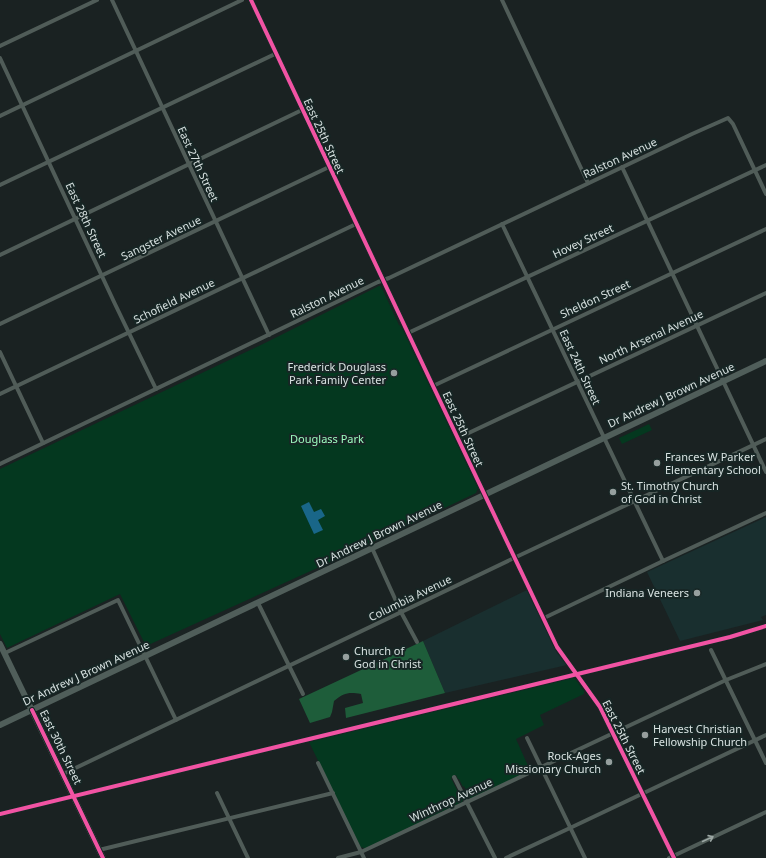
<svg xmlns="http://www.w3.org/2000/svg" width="766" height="858" viewBox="0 0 766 858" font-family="'Noto Sans',sans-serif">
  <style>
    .built { fill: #192f2f }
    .green { fill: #04381f }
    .forest { fill: #1e5d3a }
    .water { fill: #196688 }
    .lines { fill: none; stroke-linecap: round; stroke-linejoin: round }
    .minor { stroke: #505c58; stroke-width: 4 }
    .tertiary { stroke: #505c58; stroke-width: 5 }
    .secondary { stroke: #505e5a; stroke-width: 6 }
    .cycleway-casing { stroke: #172625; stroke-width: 6 }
    .cycleway { stroke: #f153a3; stroke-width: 4 }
    .oneway { stroke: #9ba6a3 }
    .poi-dot { fill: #969f9e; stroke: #172625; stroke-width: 1.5 }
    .labels { text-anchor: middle; stroke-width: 4; stroke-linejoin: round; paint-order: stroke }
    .street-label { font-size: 11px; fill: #d8e2e1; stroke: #172625 }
    .poi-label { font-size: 11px; fill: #d8e2e1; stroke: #172625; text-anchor: start }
    .park-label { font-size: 11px; fill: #9dfcbf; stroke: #172625 }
  </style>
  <rect width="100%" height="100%" fill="#1a2222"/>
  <g class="built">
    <path d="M766 517V615L761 617 763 620 680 641 647 572Z"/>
    <path d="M527 590 557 653 567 665 445 693 423 641Z"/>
  </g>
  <g class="green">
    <path d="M379 286H381L399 325 401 326 478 488 476 493 348 554 146 646 120 594 7 648 0 634V469L267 342Z"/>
    <path d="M649 424 652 430 622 444 619 438Z"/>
    <path d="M571 676H573L584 691V694L540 715 544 725 516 739 529 768 536 765 537 767 471 799 464 786 463 787 459 779H458L456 775 451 778 460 796 461 795 463 799 462 802 364 849 363 847 361 848 360 846 308 740Z"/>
  </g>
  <path class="forest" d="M423 641 445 693 346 718 345 708 363 703 361 694C348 692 344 693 334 701L332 712 330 717 310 723 299 699Z"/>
  <path class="water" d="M309 502 314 512 321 509 325 516 318 520 323 530 314 534 301 506Z"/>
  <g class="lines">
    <g class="minor">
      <path d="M112 0 269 335"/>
      <path d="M502 0 588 183"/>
      <path d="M0 46 97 0"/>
      <path d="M0 58 115 304 156 389"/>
      <path d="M0 116 242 0"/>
      <path d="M622 167 766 472"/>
      <path d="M0 185 275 54"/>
      <path d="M502 224 663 561"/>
      <path d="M0 255 302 110"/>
      <path d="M0 324 329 167"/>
      <path d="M408 333 766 165"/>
      <path d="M0 352 43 443"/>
      <path d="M433 386 766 229"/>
      <path d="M0 394 356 224"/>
      <path d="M458 438 766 293"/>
      <path d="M0 464 378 282 389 278 692 134 728 118 733 124 766 194"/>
      <path d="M372 548 401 612 417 642"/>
      <path d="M258 603 303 694"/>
      <path d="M544 618 663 561 766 513"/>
      <path d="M711 650 766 763"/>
      <path d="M5 653 118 600 176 720"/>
      <path d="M527 738 585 858"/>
      <path d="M318 763 364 858"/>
      <path d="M63 774 514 558 766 439"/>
      <path d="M454 777 495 858"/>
      <path d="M217 793 248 858"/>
      <path d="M99 850 333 793"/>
      <path d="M338 858 361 852 726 680 766 664"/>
      <path d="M506 858 570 828 766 735"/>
      <path d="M669 858 766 812"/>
    </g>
    <path class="tertiary" d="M251 0 433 386 557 647 600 707 674 858"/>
    <g class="secondary">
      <path d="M0 644 103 858"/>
      <path d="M0 725 766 361"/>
    </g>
    <defs>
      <g id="cycleway">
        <path d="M251 0 433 386 557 647 600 707 674 858"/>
        <path d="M32 710 103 858"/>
        <path d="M0 814 730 637 766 626"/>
      </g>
    </defs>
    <use href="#cycleway" class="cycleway-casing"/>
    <use href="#cycleway" class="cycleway"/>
  </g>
  <defs><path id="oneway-shaft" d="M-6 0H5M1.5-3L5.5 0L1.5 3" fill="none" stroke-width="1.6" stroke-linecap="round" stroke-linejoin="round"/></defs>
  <use class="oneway" href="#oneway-shaft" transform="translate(708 839) rotate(-25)"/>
  <g class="poi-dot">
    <circle cx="394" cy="373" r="4"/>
    <circle cx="657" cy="463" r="4"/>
    <circle cx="613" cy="492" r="4"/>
    <circle cx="697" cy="593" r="4"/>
    <circle cx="346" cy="657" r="4"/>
    <circle cx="645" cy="735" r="4"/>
    <circle cx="609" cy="762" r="4"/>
  </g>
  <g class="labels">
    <g class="street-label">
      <text transform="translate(324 136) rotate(65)" y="4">East 25th Street</text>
      <text transform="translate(620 158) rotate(-25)" y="4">Ralston Avenue</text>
      <text transform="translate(198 164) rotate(65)" y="4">East 27th Street</text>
      <text transform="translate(86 220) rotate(65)" y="4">East 28th Street</text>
      <text transform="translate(161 238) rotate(-26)" y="4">Sangster Avenue</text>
      <text transform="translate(583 241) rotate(-25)" y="4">Hovey Street</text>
      <text transform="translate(327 297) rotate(-26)" y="4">Ralston Avenue</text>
      <text transform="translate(595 299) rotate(-25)" y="4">Sheldon Street</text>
      <text transform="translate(174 301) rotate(-26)" y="4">Schofield Avenue</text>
      <text transform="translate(651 337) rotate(-25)" y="4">North Arsenal Avenue</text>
      <text transform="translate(580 367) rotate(65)" y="4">East 24th Street</text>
      <text transform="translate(671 395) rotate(-25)" y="4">Dr Andrew J Brown Avenue</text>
      <text transform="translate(463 429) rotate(65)" y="4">East 25th Street</text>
      <text transform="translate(379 534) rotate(-26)" y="4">Dr Andrew J Brown Avenue</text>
      <text transform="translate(410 598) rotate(-26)" y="4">Columbia Avenue</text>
      <text transform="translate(86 673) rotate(-25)" y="4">Dr Andrew J Brown Avenue</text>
      <text transform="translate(624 737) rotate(63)" y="4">East 25th Street</text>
      <text transform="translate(61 747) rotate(64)" y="4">East 30th Street</text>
      <text transform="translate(451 800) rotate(-25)" y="4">Winthrop Avenue</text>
    </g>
    <g class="poi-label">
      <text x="386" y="371" text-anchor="end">Frederick Douglass<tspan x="386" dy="13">Park Family Center</tspan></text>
      <text x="665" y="461">Frances W Parker<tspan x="665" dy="13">Elementary School</tspan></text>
      <text x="621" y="490">St. Timothy Church<tspan x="621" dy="13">of God in Christ</tspan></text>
      <text x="689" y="597" text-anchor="end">Indiana Veneers</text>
      <text x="354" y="655">Church of<tspan x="354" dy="13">God in Christ</tspan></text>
      <text x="653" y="733">Harvest Christian<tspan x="653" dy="13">Fellowship Church</tspan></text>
      <text x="601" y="760" text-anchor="end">Rock-Ages<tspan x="601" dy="13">Missionary Church</tspan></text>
    </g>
    <g class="park-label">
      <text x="327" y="443">Douglass Park</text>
    </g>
  </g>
</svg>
